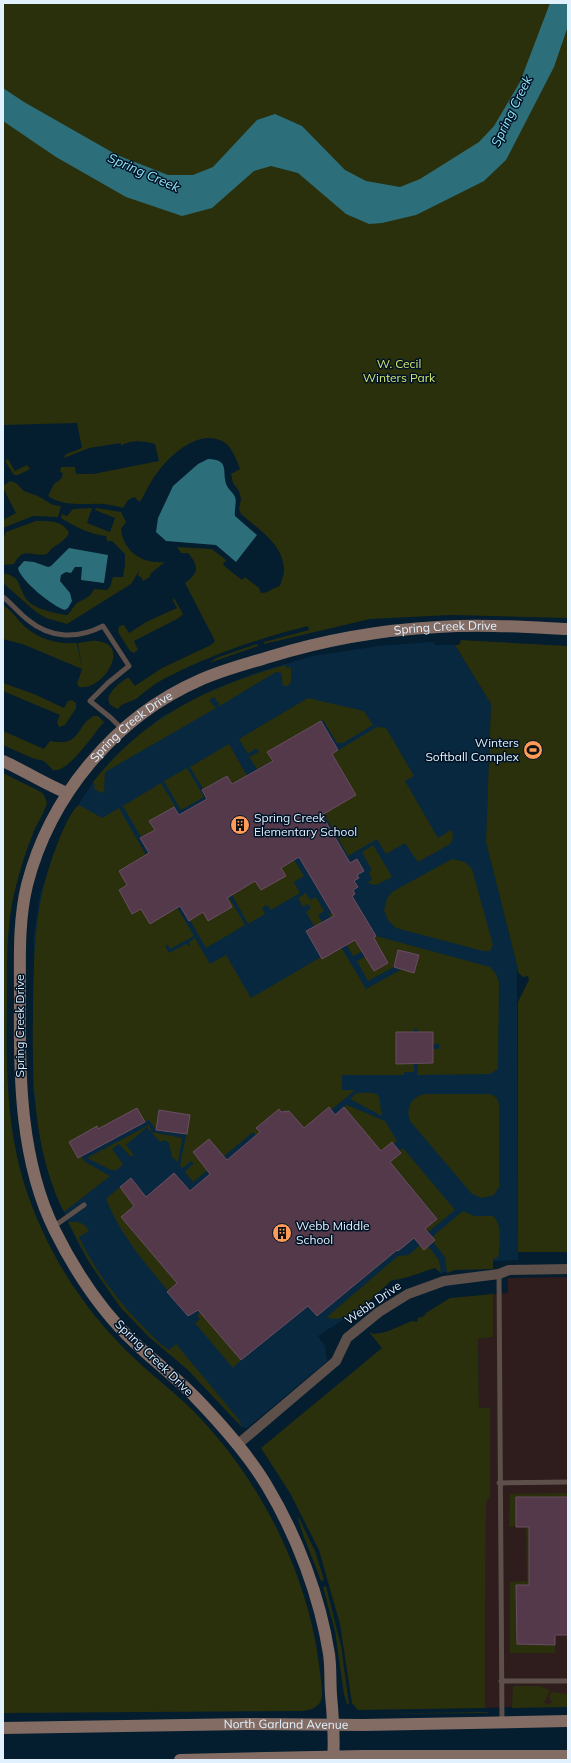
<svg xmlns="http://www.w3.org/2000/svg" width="571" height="1763" viewBox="0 0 571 1763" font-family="Mulish,sans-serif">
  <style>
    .commercial { fill: #2f1c1d }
    .built { fill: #07283f }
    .green { fill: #2a300c }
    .water { fill: #2d6e7b }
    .building { fill: #54394b; stroke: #6a4e61 }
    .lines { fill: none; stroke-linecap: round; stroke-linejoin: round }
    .lane { stroke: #5d4f4a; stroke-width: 5 }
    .street { stroke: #5d4f4a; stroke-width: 10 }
    .secondary { stroke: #836c64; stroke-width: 12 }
    .labels { text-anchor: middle; stroke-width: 3; stroke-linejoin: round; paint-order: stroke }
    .park-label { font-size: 12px; fill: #d3e973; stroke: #001325 }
    .street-label { font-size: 12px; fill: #e2f1fe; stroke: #001325 }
    .poi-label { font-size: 12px; fill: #e2f1fe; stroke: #001325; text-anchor: start }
    .water-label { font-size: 13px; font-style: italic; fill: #90e6f9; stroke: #001325 }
  </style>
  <rect width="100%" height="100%" fill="#041d2f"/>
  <path class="commercial" d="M568 1277V1705L485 1708 486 1502 490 1498V1407L479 1408 478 1339 493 1337V1294L508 1293V1278Z"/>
  <path class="built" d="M431 642H434L435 645H455L491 704 486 842 517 965 518 1260 493 1261V1269L455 1270 441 1273 435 1268 408 1275 398 1280H392L352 1314 318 1336 325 1346 327 1361 247 1428 241 1427 188 1370 149 1337 121 1308 99 1278 79 1246 56 1195 42 1148 33 1090 34 953V934L40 895 59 840 67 823 93 782 116 755 161 717 212 690 255 673 312 656 378 646Z"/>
  <g class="green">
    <path d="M3 3H568V618L451 615 370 619 264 644V642L309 630 308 626C256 639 207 656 160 681 151 686 144 693 136 699 129 703 123 702 118 709 96 701 117 685 127 678H129L135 686 162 668 211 645 215 641 185 583C199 573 199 566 188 553H181L177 547 212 549 226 560 223 565 242 580 245 577 259 588 261 593C269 593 272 588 280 586 281 581 285 573 284 568 282 543 258 529 241 514L239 509 241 499 239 491 233 483 231 474 240 469C237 460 231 445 222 441 198 429 170 455 157 473 150 482 146 492 140 502L134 497 128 500 123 508C113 505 102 503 91 504 75 504 62 505 48 496L54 484 61 479 63 474 60 471 61 467H75L76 474H93L159 461 155 444C144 441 131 439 121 446V443L89 448 64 458 66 454 82 448 77 423 3 425Z"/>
    <path d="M8 459 15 471 27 465 30 469 18 475H14L5 461Z"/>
    <path d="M10 481 16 483 24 491 38 496 53 505 61 506 58 517 33 516 3 528V520L16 513 3 488V486Z"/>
    <path d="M92 508 87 523 110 532 115 518 95 510 96 508 121 512 126 522 121 529C124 553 143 564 165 562L151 573 150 577 143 581 141 577 138 576 139 571 131 584 67 624 46 618 36 612 3 583V573C24 577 17 590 29 602 36 609 57 614 67 615 71 612 74 605 77 603 84 599 91 597 94 589L107 590 110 587 113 577H123L125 565V554L112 541H107L106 536C92 535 73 526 61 518L62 514 67 516 73 509Z"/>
    <path d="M36 521C48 521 63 520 69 533 64 543 53 545 47 554 32 558 24 545 14 564L3 565V539L6 532Z"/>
    <path d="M174 598 183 614 179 618 134 641 138 650 134 653 130 651 118 632 119 626 124 625 129 633 148 621 177 608 173 600Z"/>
    <path d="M3 605C11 610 15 616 21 623 35 638 57 645 77 643L82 669 78 643C84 643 91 640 97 641 133 645 102 692 79 687L77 684 82 669 25 645 3 639Z"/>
    <path d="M461 640 568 646V1252H518V1002L529 980 528 976 523 977 518 972 517 965 486 842 491 704 455 645H459Z"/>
    <path d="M257 644 258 646 209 663 216 658Z"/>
    <path d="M285 665 287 668 291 667V681L288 686H283L281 673 276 672 218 707 219 704 214 697 209 700 216 708 105 772 104 792 102 793 94 789 95 786 93 782C145 717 205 688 285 665Z"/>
    <path d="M3 683 34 694 64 708 68 701 72 700 76 703V708L65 725 59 727 57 722 60 715 3 691Z"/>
    <path d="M308 698 364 711 373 725 343 743H337L323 720 268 752 272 761 257 769 249 757 259 752 256 748 248 754 239 739Z"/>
    <path d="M93 716H98L104 722C94 733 68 774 53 770L44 761 32 758 3 745V731L44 749 50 741C81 747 74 729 93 716Z"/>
    <path d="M377 727 386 728 414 776 405 781 438 838 451 830C454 835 453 839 450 844L418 862 405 843 386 854 377 839 348 856 324 814 356 795 332 754Z"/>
    <path d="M229 744 247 776 232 784 226 776 203 789 190 767Z"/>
    <path d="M187 768 204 797 181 810 164 781Z"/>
    <path d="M3 773 41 792 44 795 47 803C44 813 38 822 34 831 26 850 20 870 15 890 6 926 7 965 7 1002 6 1068 6 1132 28 1195 41 1232 60 1269 83 1300 98 1321 115 1340 134 1358 156 1379 181 1397 202 1420 265 1488 310 1580 320 1672 322 1692 328 1708 303 1711L3 1713Z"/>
    <path d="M161 783 175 806 150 821 155 830 141 837 123 806Z"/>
    <path d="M79 805 102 818 119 808 146 855 119 871 127 885 119 891 132 914 141 909 177 907 194 936 170 949 168 945 165 946 169 953 186 944 189 946 190 945 189 942 195 938 210 964 226 955 251 998 321 957 322 959 339 949 335 937 366 989 402 969 414 972 419 955 399 950 394 967 368 981 357 961 366 956 374 971 388 963 377 944 353 956 329 914 334 911 359 946 376 936 490 967 496 974 499 982 498 1069 490 1074 417 1075 418 1064 433 1063V1049H439V1044H433V1032H418L417 1029H414V1032H396V1063H414V1072H404V1075H342V1090H355L331 1110 329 1107 302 1130 289 1111 281 1112 279 1109 257 1128 262 1134 258 1138 253 1132 217 1162 220 1153 209 1139 193 1152 204 1166 210 1168 193 1182 185 1172 194 1163 191 1161 183 1168 180 1166 190 1115 159 1110 156 1130 149 1120 145 1122 137 1108 104 1126 111 1141 106 1143 97 1127 69 1142 78 1158 82 1157 84 1161 110 1176 64 1212C33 1150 32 1079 33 1011 34 950 34 903 57 845 61 835 70 811 79 805Z"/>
    <path d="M373 845 392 877 376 885 367 883 372 880 369 872 372 870 362 852Z"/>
    <path d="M452 859 465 862 472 869 493 945 490 951H483L396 928 388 920 384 910 387 899 392 892Z"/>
    <path d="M294 860 304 876 294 882 300 893 271 910 267 905 262 908 265 914 248 924 232 895 255 881 261 890 285 876 281 868Z"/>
    <path d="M306 893 310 900 316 897 324 911 318 915 322 922 314 926 306 912 311 908 308 904 303 907 298 898Z"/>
    <path d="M229 897 245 925 206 948 190 920 203 912 232 907 227 898Z"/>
    <path d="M357 1093C383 1092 378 1092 382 1116L350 1099Z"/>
    <path d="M425 1094H490L497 1098 499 1104V1187L494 1195 482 1198 472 1194 410 1121C405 1108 412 1096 425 1094Z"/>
    <path d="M347 1105 385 1121 397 1141 393 1144 392 1142 381 1151 344 1107Z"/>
    <path d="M149 1125 152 1132 182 1138 178 1162 172 1157 169 1143 165 1140 160 1142 147 1127 126 1145 133 1154V1156H130L119 1144 112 1149 123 1164 117 1170H111L87 1158Z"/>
    <path d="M403 1148 455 1210 428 1232 425 1229 437 1218 390 1162 401 1153 399 1151Z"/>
    <path d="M120 1187 134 1206 121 1217 177 1283 168 1291C144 1262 120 1234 106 1199Z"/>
    <path d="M463 1211 474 1216H493C503 1225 499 1242 499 1254L497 1258 493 1259V1269L455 1270 447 1273 445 1257 433 1242 435 1240 432 1237Z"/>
    <path d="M68 1222C79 1222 83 1221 89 1231L79 1237C99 1279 129 1315 163 1346L169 1350 176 1344 240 1421 241 1426 188 1370 149 1337 121 1308 89 1262Z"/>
    <path d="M420 1245 428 1246 439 1260 441 1273 435 1268C421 1272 406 1279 392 1280 377 1293 347 1327 327 1317L398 1256 409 1255Z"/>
    <path d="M493 1294V1337L478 1339 479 1408 490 1407V1498L486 1502 485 1708 358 1710 352 1703 340 1624 319 1550 290 1493 261 1448 382 1348 369 1332 374 1334 386 1332 412 1321 417 1322 418 1318 424 1316 426 1313 450 1298Z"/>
    <path d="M201 1312 241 1360 233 1368 195 1323 200 1319 197 1315Z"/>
    <path d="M568 1493V1497H516V1526L509 1527 510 1494Z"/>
    <path d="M298 1516 315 1551 324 1580 321 1581C317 1568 298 1526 298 1516Z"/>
    <path d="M526 1526H529V1585L516 1586 517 1644 555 1645V1653H510V1582L527 1581Z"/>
    <path d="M326 1586 341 1646 349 1704H347L344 1694 335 1631 323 1587Z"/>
    <path d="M513 1686H540L550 1690 544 1702 548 1705 552 1702 549 1696 552 1692 568 1694V1707L512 1708Z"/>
    <path d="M489 1712 486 1713 357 1714Z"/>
  </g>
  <g class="water">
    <path d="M550 3H568V26L554 67 506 160 484 181 416 215 382 223 369 224 346 214 298 173 271 166 254 171 212 208 182 216 126 197 56 157 3 121V88L24 102 117 155 168 175H193L213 167 257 120 275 114 302 126 345 170 366 181 400 187 420 179 479 142 494 126 520 82Z"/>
    <path d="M208 459C231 459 221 473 227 486 229 490 233 492 235 497 237 502 234 510 235 516L257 535 236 562 216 545 166 541 156 532 158 518 173 486 198 464Z"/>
    <path d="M69 548 108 555 104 583 81 580 82 567H75L71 573 66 572 61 575 60 581 70 593 72 601 68 608 65 610C53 607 20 580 18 568L24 561 34 562 48 567 51 566Z"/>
  </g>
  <g class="building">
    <path d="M321 721 338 750 332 754 356 795 322 815 350 863 357 859 364 871 357 875 359 878 354 881 358 887 353 890 355 894 352 896 376 936 374 938 388 963 374 971 355 940 322 959 306 931 334 916 299 857 281 868 286 876 261 890 255 881 227 898 232 907 208 921 203 912 189 921 180 906 150 924 141 909 132 914 119 890 127 885 119 871 149 853 140 838 155 830 149 821 174 807 179 815 207 799 202 790 227 776 232 784 273 761 267 752Z"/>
    <path d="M398 950 419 955 414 973 394 967Z"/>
    <path d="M396 1032H433V1063L396 1064Z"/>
    <path d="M329 1107 335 1115 344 1107 381 1151 392 1142 401 1153 390 1162 437 1219 425 1229 435 1240 424 1250 414 1238 398 1251 397 1250 317 1316 308 1306 241 1360 198 1310 188 1316 167 1292 177 1283 121 1217 134 1206 120 1187 131 1178 146 1197 174 1173 190 1191 210 1174 193 1152 209 1139 227 1160 260 1132 256 1128 279 1109 281 1112 289 1111 304 1128Z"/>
    <path d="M137 1108 145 1122 78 1158 69 1142 97 1126 98 1129Z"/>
    <path d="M159 1110 190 1115 187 1134 156 1130Z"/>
    <path d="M516 1497H568V1635H555V1645L517 1644 516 1585H529V1527H516Z"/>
  </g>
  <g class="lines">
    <g class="lane">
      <path d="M3 597C12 604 19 613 28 620 51 639 78 639 103 626L129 666 108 683 90 701 111 718 122 729"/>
      <path d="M53 1227 84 1205"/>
      <path d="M499 1274 502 1722"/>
      <path d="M499 1483 568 1482"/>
      <path d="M501 1681H568"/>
    </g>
    <path class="street" d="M237 1445 336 1361 347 1338 379 1312 408 1294 444 1281 499 1274 509 1270 568 1269"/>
    <g class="secondary">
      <path d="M3 761C25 771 45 784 67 793"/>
      <path id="s1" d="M3 1728 247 1724 363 1725 568 1721"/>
      <path d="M180 1760 362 1756H568"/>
      <path id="s2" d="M333 1760C335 1738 333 1717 331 1695 330 1681 331 1668 329 1654 320 1597 297 1536 267 1486 248 1454 222 1425 196 1398 177 1378 155 1362 135 1343 102 1312 75 1271 55 1231 20 1161 19 1075 20 999 20 961 18 922 27 885 50 796 115 717 200 680 222 670 246 664 269 657 324 640 380 630 438 627 481 624 525 627 568 629"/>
    </g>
  </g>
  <defs>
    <symbol id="stadium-disc" viewBox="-11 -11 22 22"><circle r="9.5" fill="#fe9b59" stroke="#001325"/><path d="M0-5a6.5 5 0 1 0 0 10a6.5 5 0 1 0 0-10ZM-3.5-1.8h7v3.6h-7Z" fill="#111"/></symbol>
    <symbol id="building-disc" viewBox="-11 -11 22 22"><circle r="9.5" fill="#fe9b59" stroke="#001325"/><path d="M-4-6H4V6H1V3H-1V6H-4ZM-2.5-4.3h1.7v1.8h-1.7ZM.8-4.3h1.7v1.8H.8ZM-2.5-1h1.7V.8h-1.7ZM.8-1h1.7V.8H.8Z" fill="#111"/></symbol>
  </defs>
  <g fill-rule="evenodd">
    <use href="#stadium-disc" x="522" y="739" width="22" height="22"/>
    <use href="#building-disc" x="229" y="814" width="22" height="22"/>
    <use href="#building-disc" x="271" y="1222" width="22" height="22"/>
  </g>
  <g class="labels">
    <g class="park-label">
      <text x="399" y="368">W. Cecil<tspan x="399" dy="14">Winters Park</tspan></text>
    </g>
    <g class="street-label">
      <text dy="4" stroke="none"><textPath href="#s2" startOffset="1501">Spring Creek Drive</textPath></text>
      <text dy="4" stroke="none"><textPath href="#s2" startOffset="1165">Spring Creek Drive</textPath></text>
      <text transform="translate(20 1026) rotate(-90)" y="4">Spring Creek Drive</text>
      <text transform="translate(373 1303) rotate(-35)" y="4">Webb Drive</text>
      <text transform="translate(154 1358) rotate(44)" y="4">Spring Creek Drive</text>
      <text dy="4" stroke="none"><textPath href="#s1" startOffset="283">North Garland Avenue</textPath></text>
    </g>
    <g class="poi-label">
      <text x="519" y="747" text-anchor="end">Winters<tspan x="519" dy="14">Softball Complex</tspan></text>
      <text x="254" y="822">Spring Creek<tspan x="254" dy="14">Elementary School</tspan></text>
      <text x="296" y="1230">Webb Middle<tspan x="296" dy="14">School</tspan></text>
    </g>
    <g class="water-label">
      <text transform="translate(511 111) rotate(-64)" y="5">Spring Creek</text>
      <text transform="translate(144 172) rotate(24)" y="5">Spring Creek</text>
    </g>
  </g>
  <rect width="571" height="1763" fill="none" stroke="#e2f1fe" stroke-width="8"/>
</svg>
